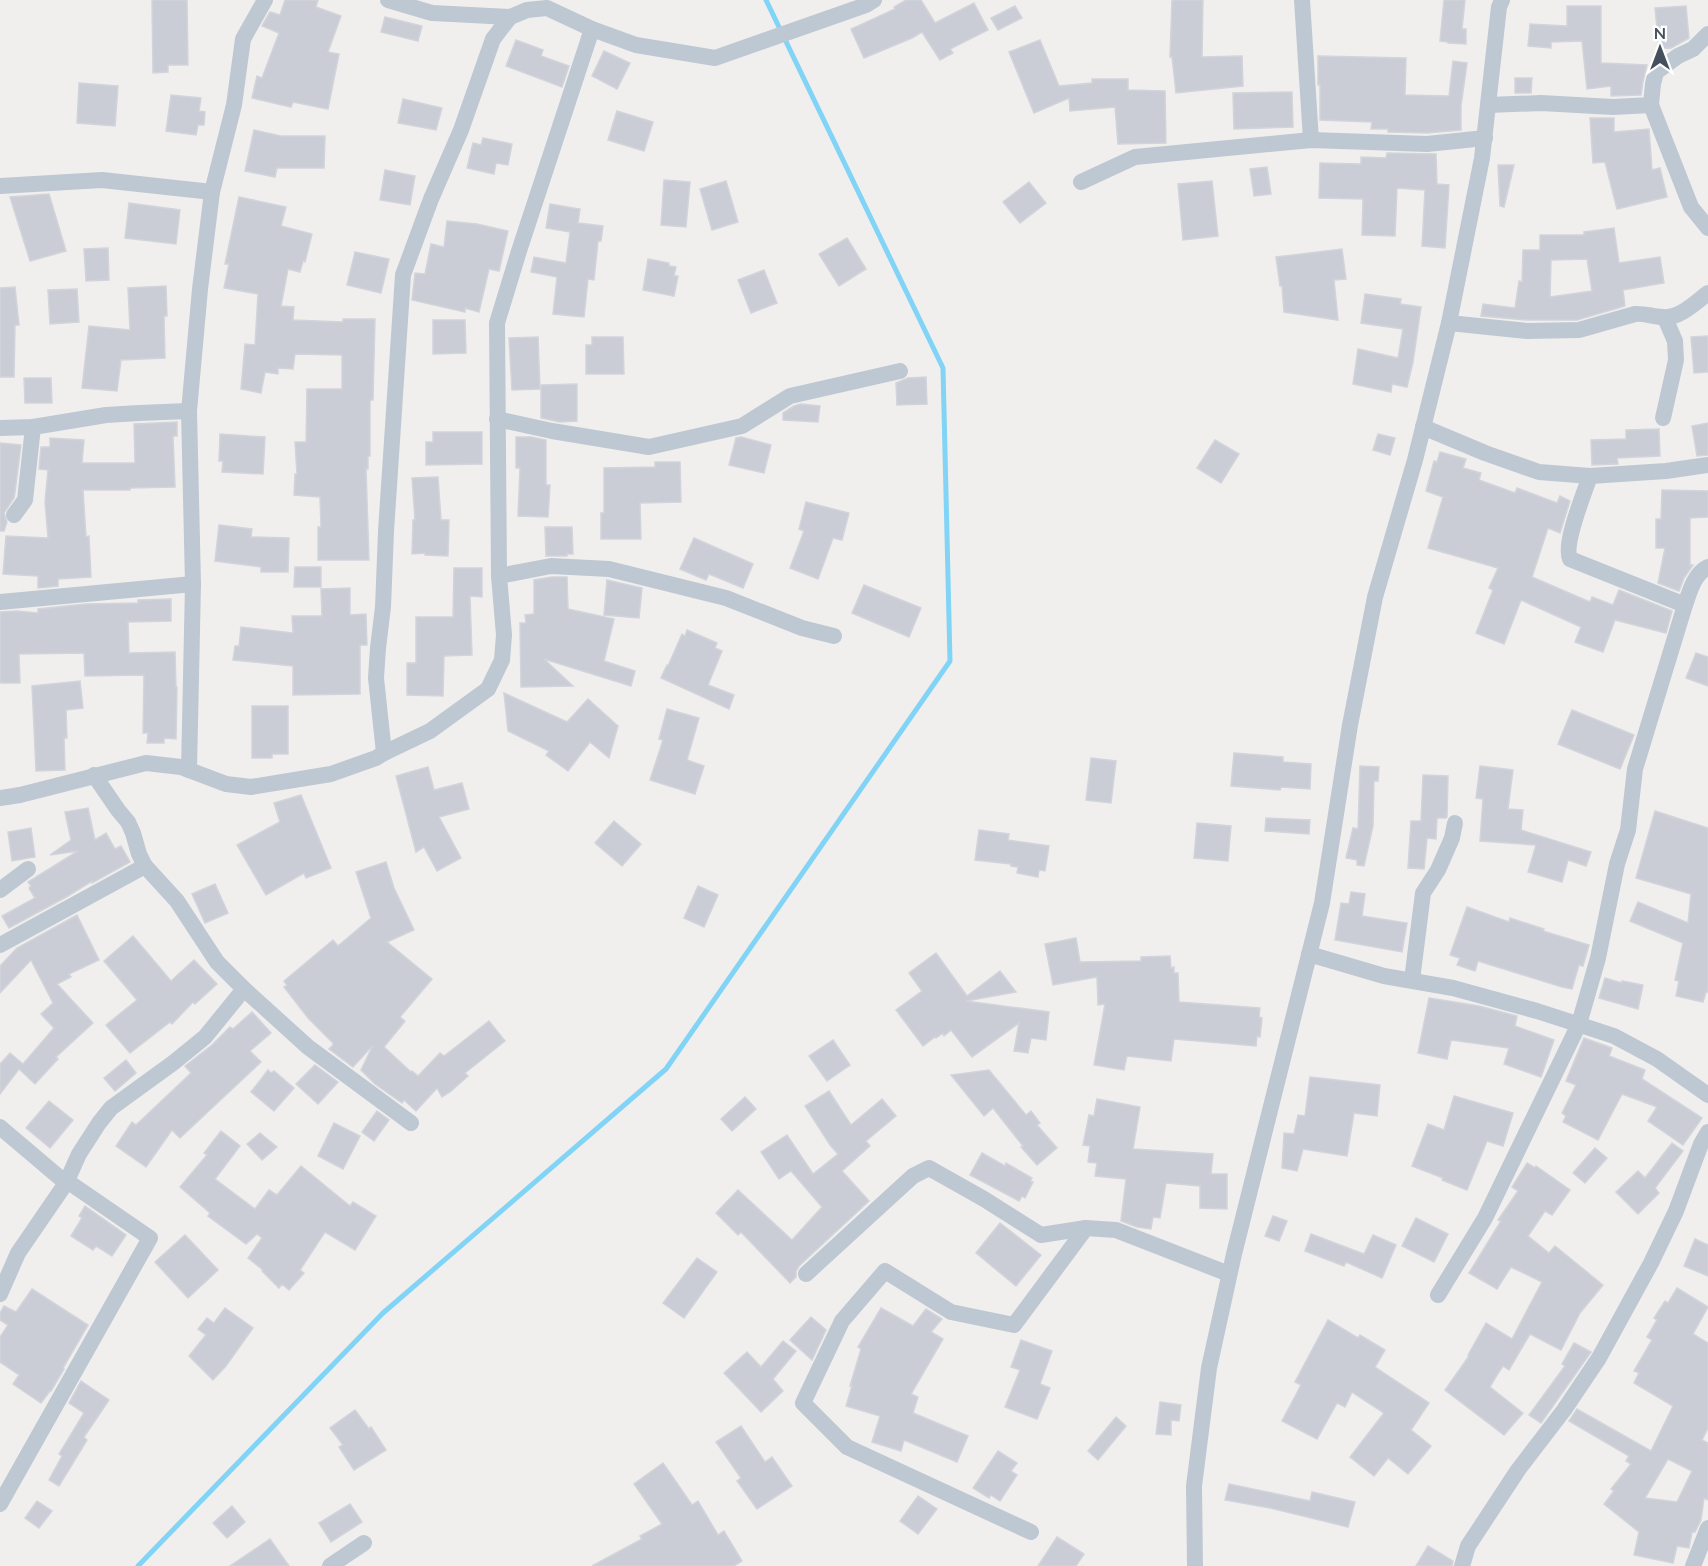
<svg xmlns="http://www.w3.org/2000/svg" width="1708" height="1566" viewBox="0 0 1708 1566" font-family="Lato,sans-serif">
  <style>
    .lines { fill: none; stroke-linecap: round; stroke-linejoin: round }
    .stream { stroke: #81d4f5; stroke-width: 5 }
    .building { fill: #cacdd5; stroke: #d2d4db; stroke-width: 1.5; fill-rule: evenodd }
    .minor { stroke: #bec8d2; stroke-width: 16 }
  </style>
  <rect width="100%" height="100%" fill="#f1efee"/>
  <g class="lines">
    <path class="stream" d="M138 1566 383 1313 666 1069 950 661 943 368 766 0"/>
  </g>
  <g class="building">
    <path d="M152 0H187L188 65H168V72L153 73Z"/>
    <path d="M285 0H318L316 7 341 16 328 52 339 54 328 109 293 102 291 107 252 98 257 76 262 78 279 33 262 26 270 12 280 15Z"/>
    <path d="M906 0H921L935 23 974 3 988 30 950 49 953 53 940 60 922 32 912 38 864 58 851 29 895 9 894 7Z"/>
    <path d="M1172 0H1203L1202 57 1242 56 1243 86 1176 93 1172 57H1170Z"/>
    <path d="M1444 0H1465L1462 29H1466V44L1448 43V42L1440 41Z"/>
    <path d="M1015 6 1022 18 998 30 991 18Z"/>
    <path d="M1567 6H1601V63L1647 65 1643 81 1641 95 1611 96V86L1587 89 1582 41 1551 42V48L1528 46 1530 24 1567 26Z"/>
    <path d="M1686 6 1689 38 1671 48 1659 49 1655 8Z"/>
    <path d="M385 17 422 26 418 41 381 32Z"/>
    <path d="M516 40 543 50 541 56 569 66 562 87 506 66Z"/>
    <path d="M1040 40 1059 86 1092 83V79H1128V90L1165 91 1166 143 1118 144 1115 107 1070 111 1069 98 1034 113 1009 52Z"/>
    <path d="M604 51 630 63 617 89 592 76Z"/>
    <path d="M1318 56 1406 58 1405 95 1449 96 1453 61 1467 63 1461 106V130L1427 133 1388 132V129H1371L1372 122 1320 120V85H1318Z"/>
    <path d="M1515 78H1532L1531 93H1515Z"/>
    <path d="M79 83 118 86 115 126 77 123Z"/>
    <path d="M1292 92 1293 127 1234 129 1233 93Z"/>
    <path d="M171 95 201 98 199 111 205 112 204 125H198L196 135 166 131Z"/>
    <path d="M403 99 442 108 436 130 398 123Z"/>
    <path d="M617 111 653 122 644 151 608 140Z"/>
    <path d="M1590 118H1614V132L1649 129 1652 170 1660 168 1667 197 1617 209 1605 162 1593 163Z"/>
    <path d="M254 130 281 136H325L324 168H277L275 177 245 171Z"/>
    <path d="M483 138 512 144 508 165 496 163 494 174 467 168 473 143 481 145Z"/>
    <path d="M1387 153 1436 154 1437 184 1449 185 1445 248 1422 246 1425 190 1397 188 1395 236 1362 235 1363 199 1319 198 1320 163 1361 164V157L1386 158Z"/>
    <path d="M1498 165H1514L1504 207 1500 206Z"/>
    <path d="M1267 167 1271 194 1254 196 1250 169Z"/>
    <path d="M385 170 415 176 410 205 380 200Z"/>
    <path d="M664 180 690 182 686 227 661 225Z"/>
    <path d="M726 181 738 222 712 230 700 189Z"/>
    <path d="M1212 181 1218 236 1183 240 1178 184Z"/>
    <path d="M1029 182 1046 203 1020 223 1003 202Z"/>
    <path d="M49 194 66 251 30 261 10 197Z"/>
    <path d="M239 197 286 207 281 226 312 234 305 262 303 261 300 272 288 269 281 306 294 307 293 320 343 322V319H375L373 400H370V456H368V469H366L369 560H318V527H321L320 497 294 495 295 474H297L295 442H306L307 389H342V355L295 354 293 369 278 368V374L265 372 261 393 241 389 245 344 255 345 258 294 224 288 229 264H225Z"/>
    <path d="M129 203 180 210 176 244 125 238Z"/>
    <path d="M550 204 580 209 578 223 603 226 601 241H598L594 280 588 279 584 317 553 314 557 277 531 272 534 257 566 263 570 232 546 228Z"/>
    <path d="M447 221 477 224 508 231 499 271 489 269 479 312 465 308V312L412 300 415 273 425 274 431 244 444 247Z"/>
    <path d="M1614 228 1619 263 1660 257 1664 283 1623 290 1625 306 1577 320H1527L1481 316 1483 304 1515 308 1519 281 1522 282 1523 250H1540V235H1584V232ZM1587 259 1592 291 1550 297 1551 260Z"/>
    <path d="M847 238 866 269 839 286 819 254Z"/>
    <path d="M108 248 109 280 86 281 84 249Z"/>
    <path d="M1342 249 1346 279 1334 280 1338 320 1284 312 1282 286H1280L1276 257Z"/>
    <path d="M355 252 389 259 381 293 347 285Z"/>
    <path d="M648 259 669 263V266L676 267 674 276H678L674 296 643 290Z"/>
    <path d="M764 270 777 303 751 313 738 280Z"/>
    <path d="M166 286 167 316H164L165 358 121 360 117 391 82 388 89 326 130 330 128 288Z"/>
    <path d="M15 287 19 325H15L14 377H0V288Z"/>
    <path d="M77 289 79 322 50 324 48 290Z"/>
    <path d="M1365 294 1401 299 1400 304 1421 307 1413 362 1407 387 1392 384 1391 392 1353 384 1358 349 1398 358 1403 329 1361 323Z"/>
    <path d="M433 320H465L466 353 433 354Z"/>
    <path d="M1708 336V372L1694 373 1691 337Z"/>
    <path d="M538 337 540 389 512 390 509 338Z"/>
    <path d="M592 337H623L624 374H586V345H592Z"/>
    <path d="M926 377 927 404 897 405 896 383 908 378Z"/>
    <path d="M24 378H51L52 403H25Z"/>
    <path d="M577 384V421L560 422 541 418V385Z"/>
    <path d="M801 404 820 406 818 422 783 420V413L794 406Z"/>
    <path d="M177 422V436H173L175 487 130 488V490H83L86 537 89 536 91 577 58 579V586L38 588V576L3 574 6 536 48 538 45 502 48 470 39 469 41 447H50V438L84 440 82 463H135L134 424Z"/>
    <path d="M1708 423V455L1697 456 1692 426Z"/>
    <path d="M1659 429 1660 456 1617 458 1618 464 1592 465 1591 440 1626 439V430Z"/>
    <path d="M433 432H482V464L426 465V442H433Z"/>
    <path d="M220 434 265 437 263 474 222 472 223 461H219Z"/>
    <path d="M1378 434 1395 438 1390 455 1373 450Z"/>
    <path d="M516 437H531L546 440V485H550L548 517 518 516 520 468H516Z"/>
    <path d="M741 437 771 445 764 473 729 465 736 438Z"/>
    <path d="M1215 440 1239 454 1221 483 1197 468Z"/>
    <path d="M0 443 21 445 15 492 14 498 4 513 7 522 4 531H0Z"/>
    <path d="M1440 452 1466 459 1463 468 1481 473 1479 480 1515 493 1517 488 1557 503 1560 496 1570 501 1560 533 1548 528 1532 577 1590 602 1592 597 1613 605 1619 590 1672 611 1666 633 1615 620 1603 652 1575 642 1581 627 1521 600 1504 644 1476 633 1493 590 1489 588 1498 568 1428 548 1443 497 1426 491 1434 461 1437 462Z"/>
    <path d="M655 462H680L681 502 640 503 641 539H601V513H604V468L655 467Z"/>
    <path d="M438 477 441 520H449L448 556 425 555V553L412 554 413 520H415L412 478Z"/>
    <path d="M1662 490 1708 491V517L1690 518V565H1693L1684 578 1679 591 1658 583 1665 548H1656V519H1661Z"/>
    <path d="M806 502 849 513 842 540 833 538 818 579 790 568 804 531 799 529Z"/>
    <path d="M219 525 252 529 251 537 289 538 288 572H261V567L215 561Z"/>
    <path d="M545 527H572L573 554H567V556H546Z"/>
    <path d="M694 538 753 564 743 588 709 574 706 580 680 569Z"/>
    <path d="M295 567H321V587H294Z"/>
    <path d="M454 568H482V597L470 596 472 655 444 656 443 696 407 695V663H416V617H453Z"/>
    <path d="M552 577H567L568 609 614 619 604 661 635 671 631 686 544 659 573 686 521 687 520 623H526L525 615 534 614V580Z"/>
    <path d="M607 580 642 588 639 618 604 615Z"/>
    <path d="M864 585 921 608 909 637 852 613Z"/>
    <path d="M350 588V615L366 614 367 645H360V694L293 695V666L233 660 235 646H239L241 627 293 633 292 616H322L321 589Z"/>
    <path d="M171 599V621L128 622 129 653 175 652 176 687H177L176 739 164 738V743H147L148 733H143L144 675 85 676 84 653 19 654 20 683H0V612L17 611 38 613V609L86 604 138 603V600Z"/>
    <path d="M687 630 717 643 715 648 722 651 708 685 734 695 729 709 661 678 667 665 668 666 682 634 685 636Z"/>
    <path d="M1696 653 1708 657V686L1686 678Z"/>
    <path d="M80 681 83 708 66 710 67 738H64L65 770 36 771 32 686Z"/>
    <path d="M504 693 567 722 588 699 618 726 609 758 590 742 568 771 546 755 549 751 508 731Z"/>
    <path d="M252 706H288V754H272V758H252Z"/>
    <path d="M667 709 699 718 687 760 704 766 695 794 650 780 663 740 659 739Z"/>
    <path d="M1572 710 1634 735 1620 769 1558 744Z"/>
    <path d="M1234 753 1283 757V762L1311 764 1310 789 1281 787 1280 790 1231 786Z"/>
    <path d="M1091 758 1116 761 1111 803 1086 800Z"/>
    <path d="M1360 766 1379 767 1378 781H1374L1373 826 1364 866 1357 865V860L1346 858 1353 828 1358 829Z"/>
    <path d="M1480 766 1513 770 1508 809 1523 810 1521 830 1591 852 1586 866 1568 860 1562 882 1528 872 1536 845 1480 841 1483 799 1476 798Z"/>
    <path d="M428 767 434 790 462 783 469 809 439 817 461 858 437 871 424 847 416 852 396 776Z"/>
    <path d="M1423 775 1448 776 1447 817 1446 818H1437L1436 839 1427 838 1424 869 1408 868 1411 821H1421Z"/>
    <path d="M301 795 331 868 306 878 304 873 266 895 237 845 280 822 274 803Z"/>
    <path d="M88 808 95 840 106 833 115 849 121 846 130 862 92 883V881L68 896 9 928 2 916 35 898 29 888 31 886 28 882 78 851 50 855 71 840 65 812Z"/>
    <path d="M1655 811 1708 828V992H1706L1703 1002 1676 996 1679 981 1675 980 1683 943 1630 921 1638 902 1688 923 1691 894 1636 878Z"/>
    <path d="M1266 818 1310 820 1309 834 1265 831Z"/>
    <path d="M614 821 641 844 622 866 595 843Z"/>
    <path d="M1197 823 1231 826 1228 861 1194 858Z"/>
    <path d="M31 828 35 857 12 861 8 832Z"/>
    <path d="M979 830 1009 834 1008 840 1049 846 1045 871 1039 870 1038 877 1017 873 1018 867 1011 866V864L975 860Z"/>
    <path d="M386 862 394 888 414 930 387 942 432 979 400 1017 405 1021 384 1047 411 1072 412 1071 418 1076 440 1053 444 1056 489 1021 505 1041 465 1073 468 1076 450 1092 442 1097 437 1088 416 1111 404 1100 402 1103 375 1084 361 1070 373 1045 353 1067 329 1049 333 1045V1043L308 1018 284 987 287 985 284 981 333 940 338 946 371 918 356 872Z"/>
    <path d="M215 884 228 913 205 923 192 894Z"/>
    <path d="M698 886 718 895 704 927 684 918Z"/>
    <path d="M1351 892 1365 894 1362 916 1407 923 1402 952 1335 940 1341 903 1349 904Z"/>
    <path d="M1467 907 1509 922 1510 918 1544 929 1543 931 1589 945 1583 966 1579 965 1572 989 1562 987 1478 961 1475 971 1457 965 1460 958 1450 955Z"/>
    <path d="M77 915 99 960 69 974 71 977 57 984 93 1023 56 1057 58 1059 35 1084 19 1069 0 1094V1064L10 1053 23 1064 54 1028 41 1014 53 1003 31 960 0 993V966L17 948Z"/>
    <path d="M133 936 171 981 194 960 217 984 195 1004 193 1002 172 1024 170 1022 130 1053 106 1025 137 1000 104 961Z"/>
    <path d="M1076 938 1080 962 1141 961V957L1170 956 1171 968 1174 967V973H1178L1179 1002 1260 1008 1259 1017 1262 1018 1260 1037 1257 1036 1256 1046 1174 1039 1171 1061 1127 1056 1124 1070 1094 1065 1105 1004 1098 1005 1097 977 1053 985 1045 944Z"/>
    <path d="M936 953 967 996 1000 971 1016 992 966 1001 1049 1012 1046 1040 1031 1038 1028 1053 1014 1051 1019 1023 972 1057 951 1030 944 1036 943 1033 936 1038 935 1037 923 1046 896 1010 922 991 909 973Z"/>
    <path d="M1605 978 1622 983V981L1643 985 1638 1009 1599 998Z"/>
    <path d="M1429 998 1479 1006 1517 1016 1515 1026 1554 1040 1541 1077 1504 1064 1509 1048 1451 1040 1447 1059 1418 1053Z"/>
    <path d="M252 1012 271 1033 250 1051 261 1062 180 1138 172 1130 146 1167 116 1146 132 1122 136 1125 191 1073 185 1066 212 1045 230 1027 233 1029Z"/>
    <path d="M1584 1038 1612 1048 1609 1056 1645 1070 1642 1079 1702 1118 1683 1145 1648 1121 1657 1107 1622 1094 1598 1140 1563 1122 1566 1116 1562 1113 1576 1085 1566 1081Z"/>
    <path d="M833 1040 850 1065 827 1081 809 1056Z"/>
    <path d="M126 1060 136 1073 115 1091 104 1078Z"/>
    <path d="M315 1065 338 1082 318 1104 296 1084Z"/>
    <path d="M268 1070 271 1073 274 1071 294 1088 274 1111 251 1092Z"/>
    <path d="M989 1070 1026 1115 1031 1111 1040 1123 1037 1125 1057 1148 1037 1165 1021 1147 1023 1146 993 1108 984 1116 951 1075Z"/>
    <path d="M1310 1077 1380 1085 1377 1116 1354 1113 1347 1156 1303 1149 1297 1171 1282 1168 1284 1133 1294 1134 1298 1115 1305 1116Z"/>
    <path d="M829 1091 851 1125 882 1099 896 1116 866 1141 870 1146 842 1171 869 1201 799 1266 796 1271V1277L790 1283 741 1232 738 1235 716 1213 738 1190 792 1240 822 1207 791 1171 779 1179 761 1152 787 1135 813 1174 838 1154 830 1145 805 1106Z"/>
    <path d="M1454 1096 1513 1113 1503 1146 1487 1141 1467 1190 1442 1180 1443 1178 1412 1166 1428 1124 1444 1130Z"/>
    <path d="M745 1097 756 1109 732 1131 721 1119Z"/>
    <path d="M1097 1099 1140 1107 1133 1149 1213 1154 1211 1174H1227V1209L1200 1208V1186L1166 1183 1160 1218 1153 1217 1151 1229 1137 1227 1121 1221 1126 1179 1095 1176 1097 1163 1088 1162 1090 1146 1083 1145 1089 1115 1094 1116Z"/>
    <path d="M49 1101 73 1120 50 1148 26 1128Z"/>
    <path d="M377 1111 389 1120 374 1141 362 1132Z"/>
    <path d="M334 1123 360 1136 343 1169 318 1156Z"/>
    <path d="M221 1131 240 1146 215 1179 255 1209 269 1190 277 1195 301 1166 350 1206 353 1202 376 1216 355 1250 325 1232 300 1270 304 1273 289 1290 282 1284 279 1288 262 1271 263 1270 248 1258 262 1238 257 1234 246 1244 208 1216 210 1213 180 1187 207 1155 204 1153Z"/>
    <path d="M260 1133 277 1147 262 1160 247 1144Z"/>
    <path d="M1672 1143 1683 1151 1655 1188 1659 1193 1638 1214 1616 1192 1638 1171 1645 1178Z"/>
    <path d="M1595 1148 1607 1158 1585 1183 1573 1173Z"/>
    <path d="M982 1153 1005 1166 1006 1163 1032 1178 1030 1181 1033 1182 1025 1198 1022 1196 1019 1201 970 1175Z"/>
    <path d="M1527 1163 1535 1168 1536 1166 1570 1190 1552 1215 1545 1211 1528 1236 1549 1253 1555 1246 1603 1285 1580 1313 1561 1350 1530 1334 1509 1370 1503 1366 1497 1375 1490 1387 1523 1413 1504 1435 1445 1390 1469 1356 1468 1355 1486 1323 1512 1339 1542 1282 1511 1267 1497 1289 1469 1273 1501 1221 1498 1220 1518 1191 1512 1187Z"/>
    <path d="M85 1206 126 1235 112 1256 96 1246 93 1250 71 1236 82 1218 79 1216Z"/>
    <path d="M1273 1216 1287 1221 1279 1241 1265 1236Z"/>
    <path d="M1416 1218 1448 1234 1434 1262 1402 1246Z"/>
    <path d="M1000 1223 1041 1255 1016 1286 976 1253Z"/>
    <path d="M1311 1234 1364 1254 1373 1235 1396 1245 1382 1278 1346 1262 1344 1266 1305 1251Z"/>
    <path d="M185 1235 218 1270 188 1298 155 1262Z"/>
    <path d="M1695 1239 1708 1245V1276L1684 1266Z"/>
    <path d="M697 1258 717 1272 684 1318 663 1303Z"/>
    <path d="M1677 1288 1708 1307 1693 1334 1708 1343V1428L1702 1440 1708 1443V1500L1704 1498 1701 1520 1695 1532H1692L1689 1548 1677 1546 1673 1563 1634 1555 1639 1532 1604 1504 1614 1491 1611 1489 1631 1464 1626 1461 1629 1456 1569 1421 1577 1409 1651 1451 1673 1406 1634 1383 1639 1373 1634 1371 1652 1340 1647 1337 1657 1320 1654 1318 1665 1301 1668 1303ZM1668 1459 1692 1471 1677 1502 1645 1498Z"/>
    <path d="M32 1289 88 1325 63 1368 64 1369 51 1391H50L41 1403 13 1384 19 1375 0 1362V1337L8 1325 0 1320V1313L4 1306 16 1312Z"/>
    <path d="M225 1308 253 1328 226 1366 213 1380 189 1356 206 1335 198 1329 207 1318 214 1323Z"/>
    <path d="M881 1308 913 1326 926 1309 942 1319 931 1332 943 1339 911 1394 918 1397 913 1413 968 1436 957 1462 904 1440 901 1451 872 1442 880 1416 846 1406 852 1386H850L861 1349 858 1347Z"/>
    <path d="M811 1317 826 1330 812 1360 790 1340Z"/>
    <path d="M1328 1320 1358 1338 1360 1335 1385 1350 1375 1367 1429 1403 1411 1430 1431 1446 1408 1474 1388 1458 1374 1476 1350 1457 1384 1413 1352 1392 1345 1407 1337 1403 1317 1439 1282 1421 1301 1385 1295 1382Z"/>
    <path d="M1021 1340 1052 1351 1040 1384 1050 1388 1037 1419 1005 1407 1020 1370 1011 1367Z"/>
    <path d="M783 1341 796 1351 773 1379 783 1391 761 1412 724 1373 747 1352 761 1367Z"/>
    <path d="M1574 1343 1591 1352 1541 1423 1529 1415 1565 1366 1562 1364Z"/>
    <path d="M81 1381 109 1400 84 1437 87 1440 59 1486 49 1480 62 1456 59 1454 84 1413 69 1403Z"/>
    <path d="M1160 1402 1181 1405 1179 1421 1171 1420V1435L1156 1434Z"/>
    <path d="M355 1410 369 1429 371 1427 386 1450 354 1470 339 1447 343 1445 330 1428Z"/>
    <path d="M1116 1417 1126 1426 1098 1460 1088 1451Z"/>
    <path d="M741 1426 765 1462 772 1457 792 1486 757 1509 737 1481 741 1478 716 1442Z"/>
    <path d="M998 1451 1017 1463 1011 1471 1017 1475 1000 1501 991 1495 989 1498 973 1488Z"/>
    <path d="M663 1463 692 1505 698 1501 718 1535 724 1531 742 1561 734 1566H592L642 1539 640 1536 662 1524 634 1484Z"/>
    <path d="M1229 1484 1310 1501 1312 1492 1355 1502 1348 1527 1270 1508 1225 1500Z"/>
    <path d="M918 1496 937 1509 918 1534 900 1521Z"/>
    <path d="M37 1501 52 1511 39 1528 25 1518Z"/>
    <path d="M350 1504 362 1522 331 1542 319 1523Z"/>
    <path d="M232 1506 245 1522 227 1538 213 1523Z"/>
    <path d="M1057 1537 1084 1554 1076 1566H1038Z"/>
    <path d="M270 1539 289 1566H230Z"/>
    <path d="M1428 1546 1453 1561 1452 1566H1416Z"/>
  </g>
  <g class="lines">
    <g class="minor">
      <path d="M388 0 432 13 510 17"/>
      <path d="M1302 0 1311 140"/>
      <path d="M1488 105 1541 103 1613 107 1651 105 1653 84 1656 72 1678 56 1693 49 1708 34"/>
      <path d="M1651 105 1691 207 1708 228"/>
      <path d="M1081 182 1135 157 1311 140 1427 144 1485 138"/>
      <path d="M0 186 102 180 212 192"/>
      <path d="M1449 323 1527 331 1579 330 1635 314C1645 313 1653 317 1663 317 1679 319 1696 302 1708 293"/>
      <path d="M1663 418 1676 360 1675 341 1665 318"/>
      <path d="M497 419 552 431 649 447 742 426 790 396 900 371"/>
      <path d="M1423 427 1485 453 1539 472 1590 476 1666 471 1708 465"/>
      <path d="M0 428 33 427 106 415 139 413 189 411"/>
      <path d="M1590 476C1584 494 1563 544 1570 559L1685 605"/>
      <path d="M14 515 25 500 33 427"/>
      <path d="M499 576 551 566 609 569 726 598 802 628 834 636"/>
      <path d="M0 602 193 584"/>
      <path d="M384 753 430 731 488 689 502 660 504 635 499 576 497 323 519 251 592 29"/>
      <path d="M189 770 193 584 189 411 200 289 212 192 234 105 243 39 265 0"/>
      <path d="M0 798 20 795 146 763 181 767 226 784 251 787 331 774 376 758 384 753 376 678 378 648 383 607 386 531 403 275 431 199 461 130 493 39 510 17 527 10 547 8 592 29 636 45 715 58 866 5 874 0"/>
      <path d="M0 890 28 869"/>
      <path d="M0 945 145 866"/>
      <path d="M1309 954 1384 976 1453 988 1537 1011 1614 1036 1657 1059 1708 1095"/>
      <path d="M1412 980 1423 893 1438 870 1452 838 1455 823"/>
      <path d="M244 989 308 1047 411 1123"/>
      <path d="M0 1127 66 1183"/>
      <path d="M806 1274 913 1176 929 1168 984 1199 1041 1235 1086 1228 1116 1230 1229 1274"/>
      <path d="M0 1294 18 1253 66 1183 79 1154 99 1123 111 1108 173 1063 205 1037 244 989 217 962 177 901 145 866 139 854 133 833 128 822 118 810 94 775"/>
      <path d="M1438 1295 1485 1218 1579 1024 1598 958 1617 864 1628 830 1635 769 1685 605C1690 591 1694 574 1708 567"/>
      <path d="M0 1504 150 1238 67 1181"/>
      <path d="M1031 1532 847 1447 803 1403 842 1321 885 1271 951 1312 1014 1325 1086 1228"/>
      <path d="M330 1566 364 1543"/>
      <path d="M1195 1566 1194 1486 1209 1368 1234 1254 1322 903 1350 725 1375 597 1415 460 1449 323 1482 158 1499 7 1502 0"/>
      <path d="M1462 1566 1468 1546 1518 1470 1564 1410 1599 1358 1651 1263 1676 1211 1701 1144 1708 1132"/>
      <path d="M1693 1566 1708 1528"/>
    </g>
  </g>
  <g transform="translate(1660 48)" stroke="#ffffff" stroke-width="4.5" paint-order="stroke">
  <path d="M0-4.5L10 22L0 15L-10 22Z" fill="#45505e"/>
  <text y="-9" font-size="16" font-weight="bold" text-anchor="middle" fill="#45505e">N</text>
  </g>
</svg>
